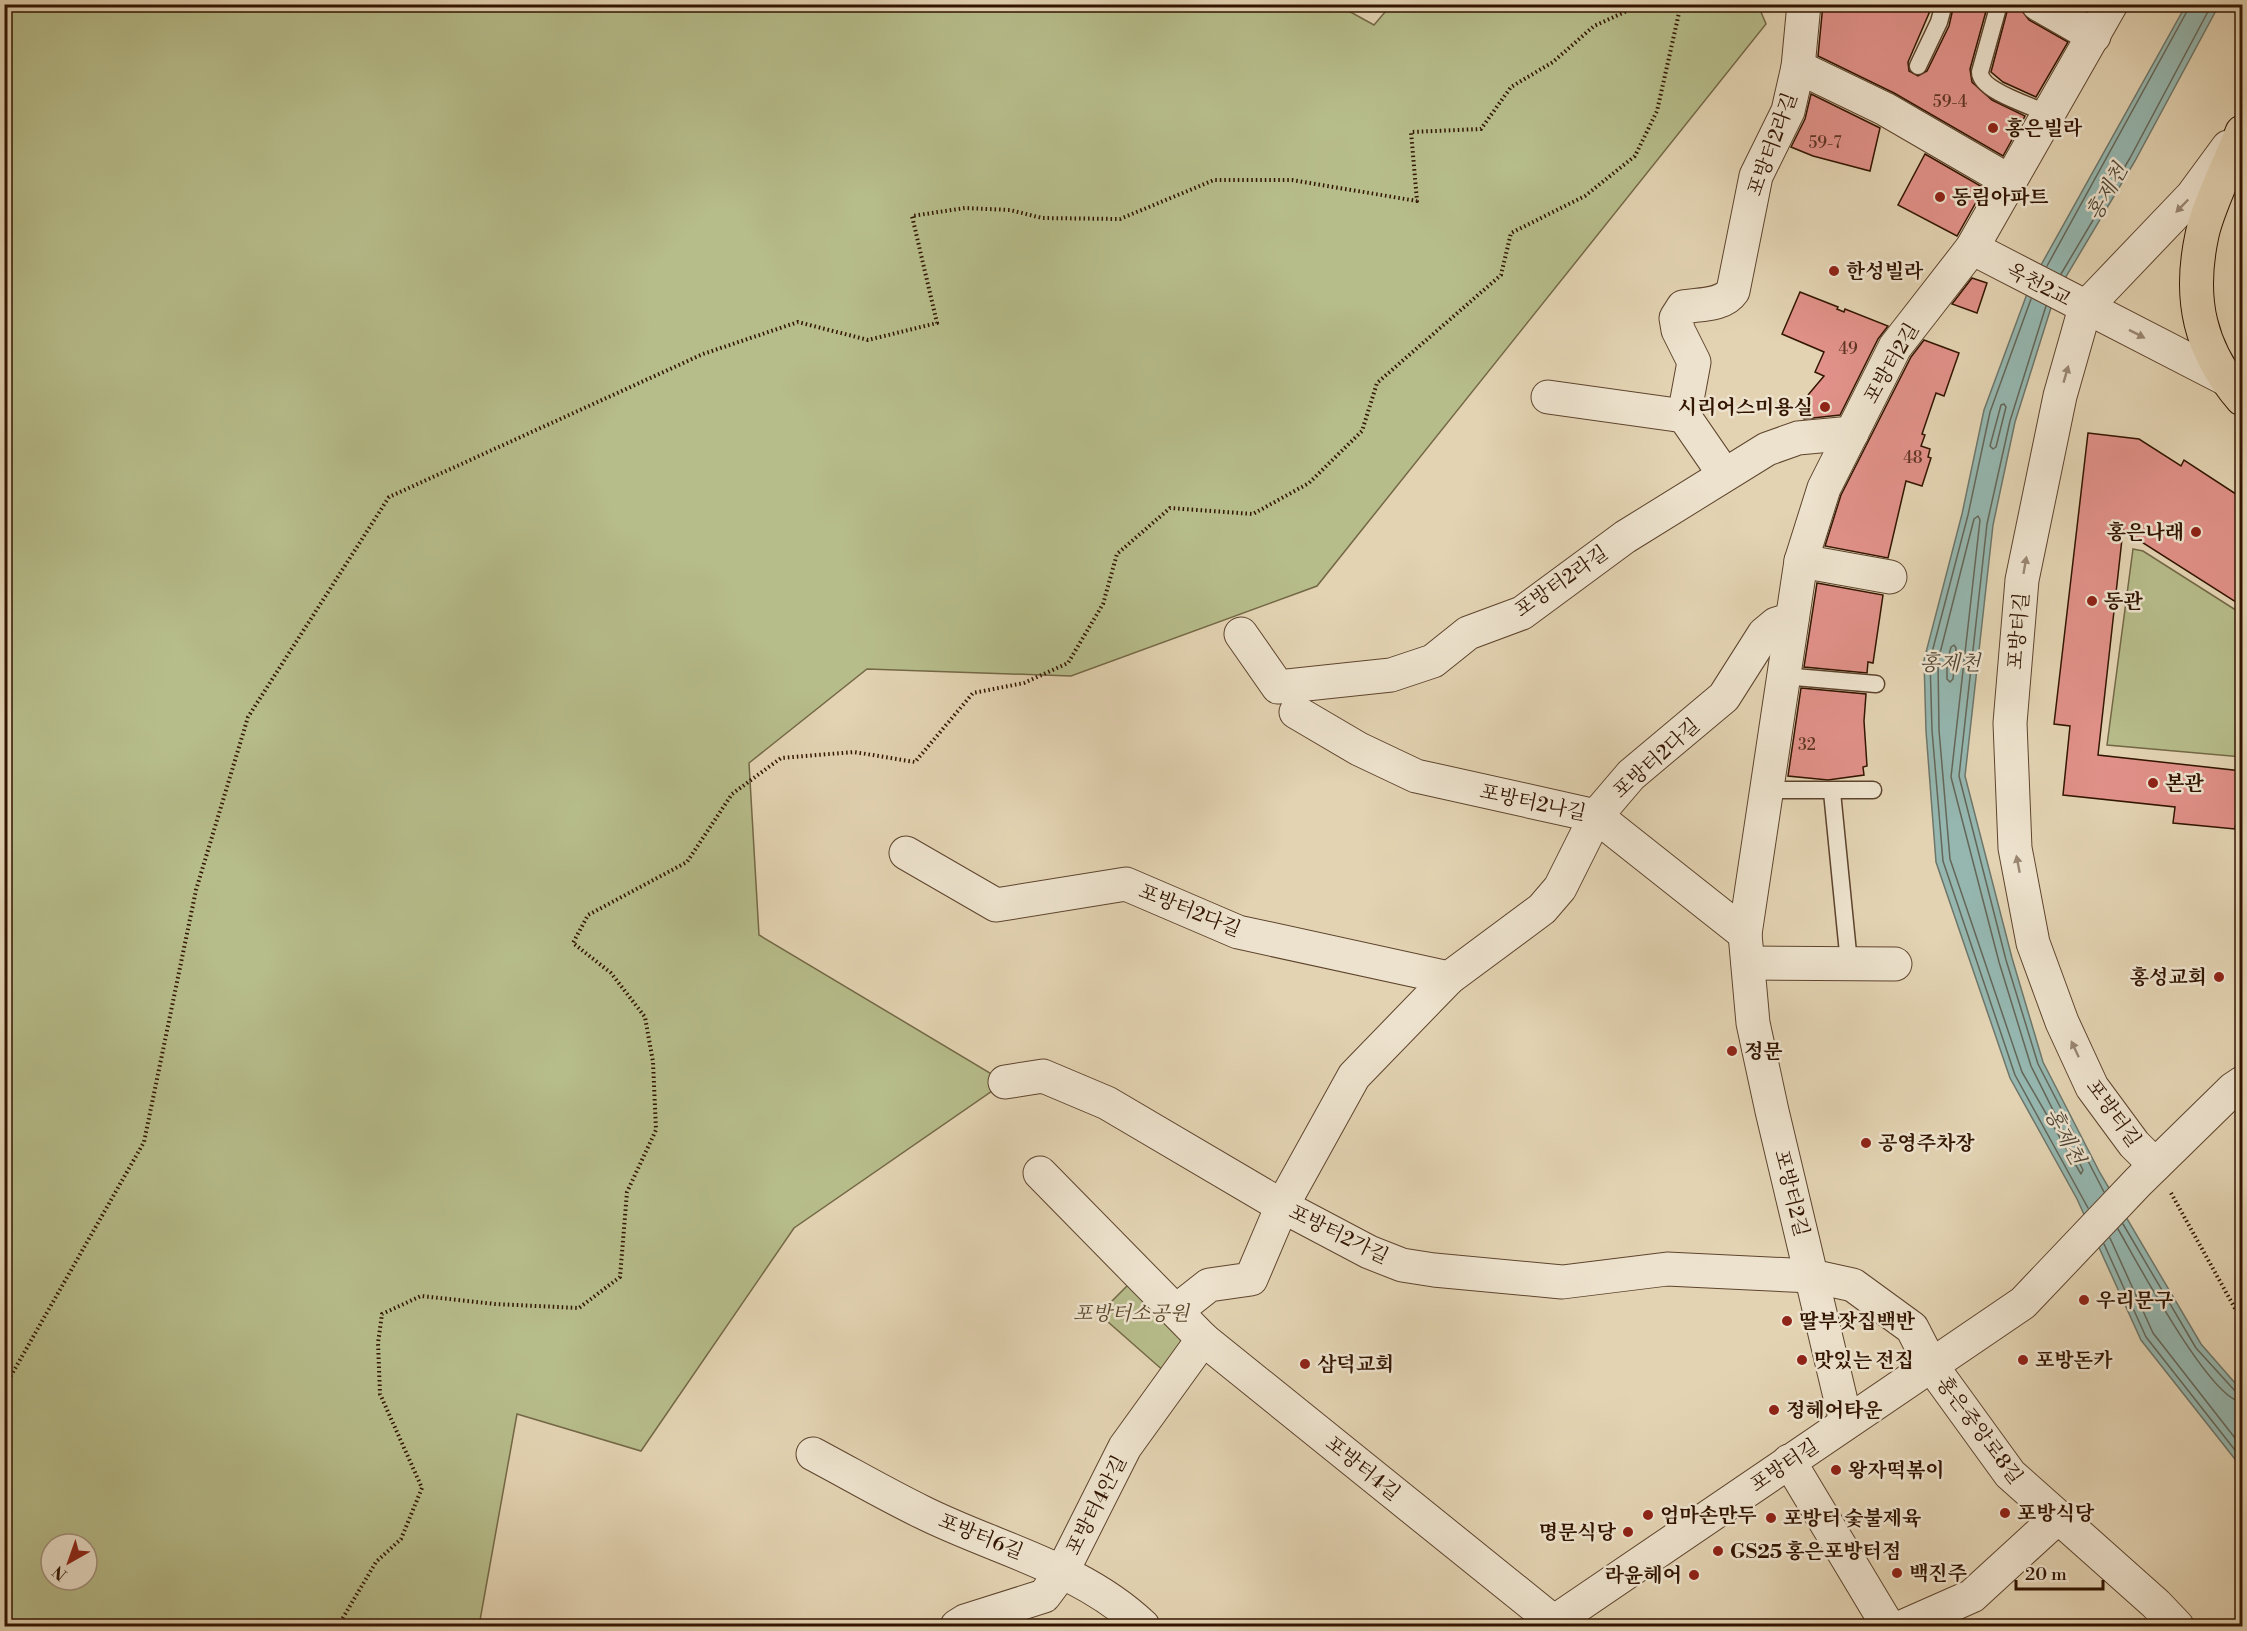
<svg xmlns="http://www.w3.org/2000/svg" width="2247" height="1631" viewBox="0 0 2247 1631" font-family="'Libre Bodoni','Noto Serif KR',serif">
  <style>
    .green { fill: #b6bc8a; stroke: #746846; stroke-width: 1.5; fill-rule: evenodd }
    .water { fill: #95b7b0; stroke: #6d766a; stroke-width: 1.5 }
    .lines { fill: none; stroke-linecap: round; stroke-linejoin: round }
    .shore { stroke: #646658; stroke-width: 1.5 }
    .building { fill: #e19189; stroke: #321501; stroke-width: 1.5 }
    .lane-casing { stroke: #5e442d; stroke-width: 19 }
    .street-casing { stroke: #5e442d; stroke-width: 35 }
    .primary-casing { stroke: #321501; stroke-width: 35 }
    .path { stroke: #321501; stroke-width: 4; stroke-dasharray: 1.5 3; stroke-linecap: butt }
    .lane { stroke: #ede2cd; stroke-width: 16 }
    .street { stroke: #ede2cd; stroke-width: 33 }
    .primary { stroke: #e3d3b2; stroke-width: 33 }
    .oneway { fill: #998671 }
    .poi-dot { fill: #8f2418; stroke: #ede2cd; stroke-width: 2 }
    .labels { text-anchor: middle; stroke-width: 5; stroke-linejoin: round; paint-order: stroke }
    .number-label { font-size: 16px; fill: #5e3423 }
    .poi-label { font-size: 20px; font-weight: bold; fill: #321501; stroke: #ede2cd; text-anchor: start }
    .street-label { font-size: 20px; fill: #321501; stroke: #ede2cd }
    .park-label { font-size: 20px; font-style: italic; fill: #5a472a; stroke: #ede2cd }
    .water-label { font-size: 21px; font-style: italic; fill: #504636; stroke: #ede2cd }
  </style>
  <rect width="100%" height="100%" fill="#e3d3b2"/>
  <filter id="stains"><feTurbulence type="fractalNoise" baseFrequency=".00333" numOctaves="4"/><feColorMatrix values="0 0 0 0 .2 0 0 0 0 .09 0 0 0 0 .02 0 0 0 .5 -.17"/></filter>
  <radialGradient id="worn" r=".72"><stop offset=".6" stop-color="#630" stop-opacity="0"/><stop offset="1" stop-color="#630" stop-opacity=".3"/></radialGradient>
  <g class="green">
    <path d="M1336 4 1374 25 1391 5H1758L1766 24 1317 586 1071 676 867 669 749 763 759 935 1005 1082 794 1228 641 1451 517 1414 479 1626H5V5ZM51 1544H87V1580H51Z"/>
    <path d="M2133 549 2143 551 2242 614V757L2107 745Z"/>
    <path d="M1131 1282 1190 1339 1166 1373 1099 1314Z"/>
  </g>
  <path class="water" d="M2186 5H2219L2135 161 2055 295 2015 422 1993 525 1965 776 2012 958 2043 1062 2100 1173 2201 1344 2242 1391V1468L2141 1340 2077 1199 2010 1078 1936 862 1926 731 1924 660 1962 514 1984 410 2031 283Z"/>
  <g class="lines">
    <g class="shore">
      <path d="M2047 266 2191 4"/>
      <path d="M2061 274 2130 158 2212 4"/>
      <path d="M2031 299 1990 412 1968 515 1930 660 1932 730 1943 861 2015 1075 2088 1208"/>
      <path d="M2046 306 2010 421 1987 524 1959 776 2006 960 2038 1064 2104 1192"/>
      <path d="M2004 404 2006 407 1996 447 1993 449 1990 446 2001 405Z"/>
      <path d="M1978 516 1980 520 1951 777 1999 962 2031 1066 2083 1170 2081 1174 2022 1072 1950 859 1939 730 1938 661 1974 519Z"/>
      <path d="M1954 645 1956 648 1953 679 1950 682 1947 679V663L1951 647Z"/>
      <path d="M2123 1224 2196 1348 2236 1392 2242 1394"/>
      <path d="M2118 1229C2136 1260 2210 1400 2242 1402"/>
      <path d="M2110 1238 2153 1333 2242 1447"/>
      <path d="M2104 1244 2146 1337 2242 1459"/>
    </g>
  </g>
  <g class="building">
    <path d="M1823 4H1933L1908 62 1909 71 1918 76 1927 71 1949 26 1954 4H1988L1970 69 1972 82 1992 100 2025 116 2003 156 1894 93 1818 56Z"/>
    <path d="M2009 4 2020 8 2029 20 2068 42 2036 97 2003 82 1991 72Z"/>
    <path d="M1811 94 1880 128 1870 171 1813 156 1791 147 1805 119Z"/>
    <path d="M1925 154 1984 188 1957 236 1898 205Z"/>
    <path d="M1972 278 1987 283 1977 313 1952 304Z"/>
    <path d="M1800 292 1838 307 1837 309 1844 312 1845 309 1888 326 1878 339 1840 415 1804 419 1797 408 1824 376 1815 372 1824 352 1782 334Z"/>
    <path d="M1924 340 1959 353 1944 396 1936 393 1922 434 1925 435 1921 446 1930 449 1928 457 1931 458 1922 486 1906 481 1888 558 1825 546 1841 495 1911 357Z"/>
    <path d="M2088 433 2139 439 2181 466 2184 460 2242 498V606L2123 530 2098 755 2242 771V814L2237 813 2235 829 2173 823 2175 807 2063 795 2070 726 2054 724Z"/>
    <path d="M1817 583 1883 595 1873 663 1868 662 1867 673 1804 667Z"/>
    <path d="M1801 688 1866 694 1864 721 1867 766 1863 767 1864 775 1828 780 1788 776Z"/>
  </g>
  <g class="lines">
    <defs>
      <g id="lane">
        <path d="M1999 4 1980 72C1980 91 2032 106 2049 114"/>
        <path d="M1918 66 1939 22 1944 4"/>
        <path d="M1783 676 1876 684"/>
        <path d="M1766 790H1873"/>
        <path d="M1832 792 1849 963"/>
      </g>
      <g id="street">
        <path d="M2038 4 2094 36"/>
        <path d="M1798 67 1885 109 2009 181"/>
        <path d="M1972 248 2224 378"/>
        <path d="M1548 397 1684 416"/>
        <path d="M1724 474 1684 416 1694 362 1678 330 1676 318 1683 307C1699 304 1723 306 1733 291L1756 176 1788 111 1798 67 1804 4"/>
        <path d="M1801 561 1890 577"/>
        <path d="M1241 634 1278 687 1391 675 1433 661 1468 633 1522 613 1625 537 1767 449 1798 438 1852 433"/>
        <path d="M1296 712 1359 749 1416 776 1596 816 1745 934"/>
        <path d="M906 853 996 905 1126 884 1238 932 1449 978"/>
        <path d="M1748 963 1895 964"/>
        <path d="M1005 1082 1043 1076 1107 1103 1282 1206 1369 1252 1402 1265 1434 1270 1562 1282 1667 1269 1812 1276 1853 1285 1912 1328 1931 1365 2010 1474 2156 1604 2177 1626"/>
        <path d="M2155 1165 2134 1144 2092 1087 2062 1022 2033 943 2015 848 2010 723 2022 580 2060 396 2085 308 2192 196 2228 147"/>
        <path d="M1040 1173 1203 1339 1559 1626"/>
        <path d="M1176 1311 1209 1285 1251 1279 1282 1206 1354 1076 1449 978 1542 909 1560 888 1596 816 1631 775 1724 697 1764 634 1776 624 1792 619"/>
        <path d="M1846 1422 1772 1111 1753 1023 1745 934 1801 561 1824 488 1895 347 1972 248 2111 4"/>
        <path d="M813 1454C849 1473 885 1494 922 1512 996 1549 1081 1567 1143 1626"/>
        <path d="M1789 1461 1888 1626"/>
        <path d="M957 1626 965 1621 1044 1596 1062 1572 1125 1447 1203 1339"/>
        <path d="M1548 1626 2023 1303 2138 1182 2233 1089 2242 1083"/>
        <path d="M1904 1626 1972 1596 2057 1518"/>
      </g>
      <path id="primary" d="M2242 132C2231 161 2208 206 2202 235 2188 300 2200 350 2242 399"/>
    </defs>
    <use href="#lane" class="lane-casing"/>
    <use href="#street" class="street-casing"/>
    <use href="#primary" class="primary-casing"/>
    <g class="path">
      <path d="M2171 1193 2242 1321"/>
      <path d="M4 1388 144 1142 196 890 248 717 389 497 703 354 798 322 868 340 937 323 912 216 965 208 1010 210 1042 218 1120 219 1214 180H1292L1417 201 1411 132 1481 129 1511 87 1553 62 1594 26 1627 11 1632 4"/>
      <path d="M338 1626 376 1562 401 1539 422 1488 380 1394 378 1343 382 1314 421 1296 495 1304 579 1308 620 1277 627 1192 656 1130 653 1062 645 1017 611 973 573 943 588 915 687 862 732 794 781 758 854 752 915 762 973 693 1024 683 1068 663 1103 604 1117 554 1170 508 1253 514 1309 483 1362 431 1377 383 1501 275 1511 233 1585 196 1635 156 1657 111 1681 4"/>
    </g>
    <use href="#lane" class="lane"/>
    <use href="#street" class="street"/>
    <use href="#primary" class="primary"/>
  </g>
  <defs><path id="oneway-solid" d="M-6-.8H1V-3.2L6.5 0L1 3.2V.8H-6Z" transform="scale(1.5)"/></defs>
  <g class="oneway">
    <use href="#oneway-solid" transform="translate(2182 206) rotate(134)"/>
    <use href="#oneway-solid" transform="translate(2137 334) rotate(27)"/>
    <use href="#oneway-solid" transform="translate(2066 374) rotate(-74)"/>
    <use href="#oneway-solid" transform="translate(2025 565) rotate(-80)"/>
    <use href="#oneway-solid" transform="translate(2018 864) rotate(-101)"/>
    <use href="#oneway-solid" transform="translate(2075 1049) rotate(-115)"/>
  </g>
  <g class="poi-dot">
    <circle cx="1993" cy="128" r="6"/>
    <circle cx="1940" cy="197" r="6"/>
    <circle cx="1834" cy="271" r="6"/>
    <circle cx="1825" cy="407" r="6"/>
    <circle cx="2196" cy="532" r="6"/>
    <circle cx="2092" cy="601" r="6"/>
    <circle cx="2153" cy="783" r="6"/>
    <circle cx="2219" cy="977" r="6"/>
    <circle cx="1732" cy="1051" r="6"/>
    <circle cx="1866" cy="1143" r="6"/>
    <circle cx="2084" cy="1300" r="6"/>
    <circle cx="1787" cy="1321" r="6"/>
    <circle cx="1802" cy="1360" r="6"/>
    <circle cx="2023" cy="1360" r="6"/>
    <circle cx="1305" cy="1364" r="6"/>
    <circle cx="1774" cy="1410" r="6"/>
    <circle cx="1836" cy="1470" r="6"/>
    <circle cx="2005" cy="1513" r="6"/>
    <circle cx="1648" cy="1515" r="6"/>
    <circle cx="1771" cy="1518" r="6"/>
    <circle cx="1628" cy="1532" r="6"/>
    <circle cx="1718" cy="1551" r="6"/>
    <circle cx="1897" cy="1573" r="6"/>
    <circle cx="1694" cy="1575" r="6"/>
  </g>
  <g class="labels">
    <g class="number-label">
      <text x="1950" y="107">59-4</text>
      <text x="1825" y="148">59-7</text>
      <text x="1848" y="354">49</text>
      <text x="1913" y="463">48</text>
      <text x="1807" y="750">32</text>
    </g>
    <g class="poi-label">
      <text x="2005" y="135">홍은빌라</text>
      <text x="1952" y="204">동림아파트</text>
      <text x="1846" y="278">한성빌라</text>
      <text x="1813" y="414" text-anchor="end">시리어스미용실</text>
      <text x="2184" y="539" text-anchor="end">홍은나래</text>
      <text x="2104" y="608">동관</text>
      <text x="2165" y="790">본관</text>
      <text x="2207" y="984" text-anchor="end">홍성교회</text>
      <text x="1744" y="1058">정문</text>
      <text x="1878" y="1150">공영주차장</text>
      <text x="2096" y="1307">우리문구</text>
      <text x="1799" y="1328">딸부잣집백반</text>
      <text x="1814" y="1367">맛있는 전집</text>
      <text x="2035" y="1367">포방돈카</text>
      <text x="1317" y="1371">삼덕교회</text>
      <text x="1786" y="1417">정헤어타운</text>
      <text x="1848" y="1477">왕자떡볶이</text>
      <text x="2017" y="1520">포방식당</text>
      <text x="1660" y="1522">엄마손만두</text>
      <text x="1783" y="1525">포방터 숯불제육</text>
      <text x="1616" y="1539" text-anchor="end">명문식당</text>
      <text x="1730" y="1558">GS25 홍은포방터점</text>
      <text x="1909" y="1580">백진주</text>
      <text x="1682" y="1582" text-anchor="end">라윤헤어</text>
    </g>
    <g class="street-label">
      <text transform="translate(1772 144) rotate(-70)" y="7">포방터2라길</text>
      <text transform="translate(2039 284) rotate(28)" y="7">옥천2교</text>
      <text transform="translate(1891 363) rotate(-60)" y="7">포방터2길</text>
      <text transform="translate(1561 581) rotate(-35)" y="7">포방터2라길</text>
      <text transform="translate(2018 631) rotate(-85)" y="7">포방터길</text>
      <text transform="translate(1656 758) rotate(-42)" y="7">포방터2다길</text>
      <text transform="translate(1533 802) rotate(12)" y="7">포방터2나길</text>
      <text transform="translate(1190 910) rotate(22)" y="7">포방터2다길</text>
      <text transform="translate(2114 1113) rotate(54)" y="7">포방터길</text>
      <text transform="translate(1792 1193) rotate(76)" y="7">포방터2길</text>
      <text transform="translate(1339 1234) rotate(26)" y="7">포방터2가길</text>
      <text transform="translate(1980 1430) rotate(53)" y="7">홍은중앙로8길</text>
      <text transform="translate(1784 1465) rotate(-34)" y="7">포방터길</text>
      <text transform="translate(1363 1468) rotate(39)" y="7">포방터4길</text>
      <text transform="translate(1096 1505) rotate(-63)" y="7">포방터4안길</text>
      <text transform="translate(981 1536) rotate(22)" y="7">포방터6길</text>
    </g>
    <g class="park-label">
      <text x="1131" y="1320">포방터소공원</text>
    </g>
    <g class="water-label">
      <text transform="translate(2107 192) rotate(-61)" y="7">홍제천</text>
      <text x="1950" y="670">홍제천</text>
      <text transform="translate(2065 1136) rotate(62)" y="7">홍제천</text>
    </g>
  </g>
  <rect width="2247" height="1631" fill="none" stroke="#e3d3b2" stroke-width="24"/>
  <rect x="6" y="6" width="2235" height="1619" fill="none" stroke="#321501" stroke-width="3"/>
  <rect x="12" y="12" width="2223" height="1607" fill="none" stroke="#321501" stroke-width="1.5"/>
  <g transform="translate(69 1562) rotate(220)"><circle r="28" fill="#ede2cd" stroke="#a2907b" stroke-width="1.5"/>
  <path d="M0-4.5L10 22L0 15L-10 22Z" fill="#8f2418"/>
  <text y="-9" font-size="16" font-weight="bold" text-anchor="middle" fill="#321501">N</text>
  </g>
  <path d="M2016 1580v9h87v-9" fill="none" stroke="#321501" stroke-width="3"/>
  <text x="2025" y="1580" font-size="18" fill="#321501" stroke="#ede2cd" stroke-width="4.5" paint-order="stroke">20 m</text>
  <rect width="100%" height="100%" filter="url(#stains)"/>
  <rect width="100%" height="100%" fill="url(#worn)"/>
</svg>
